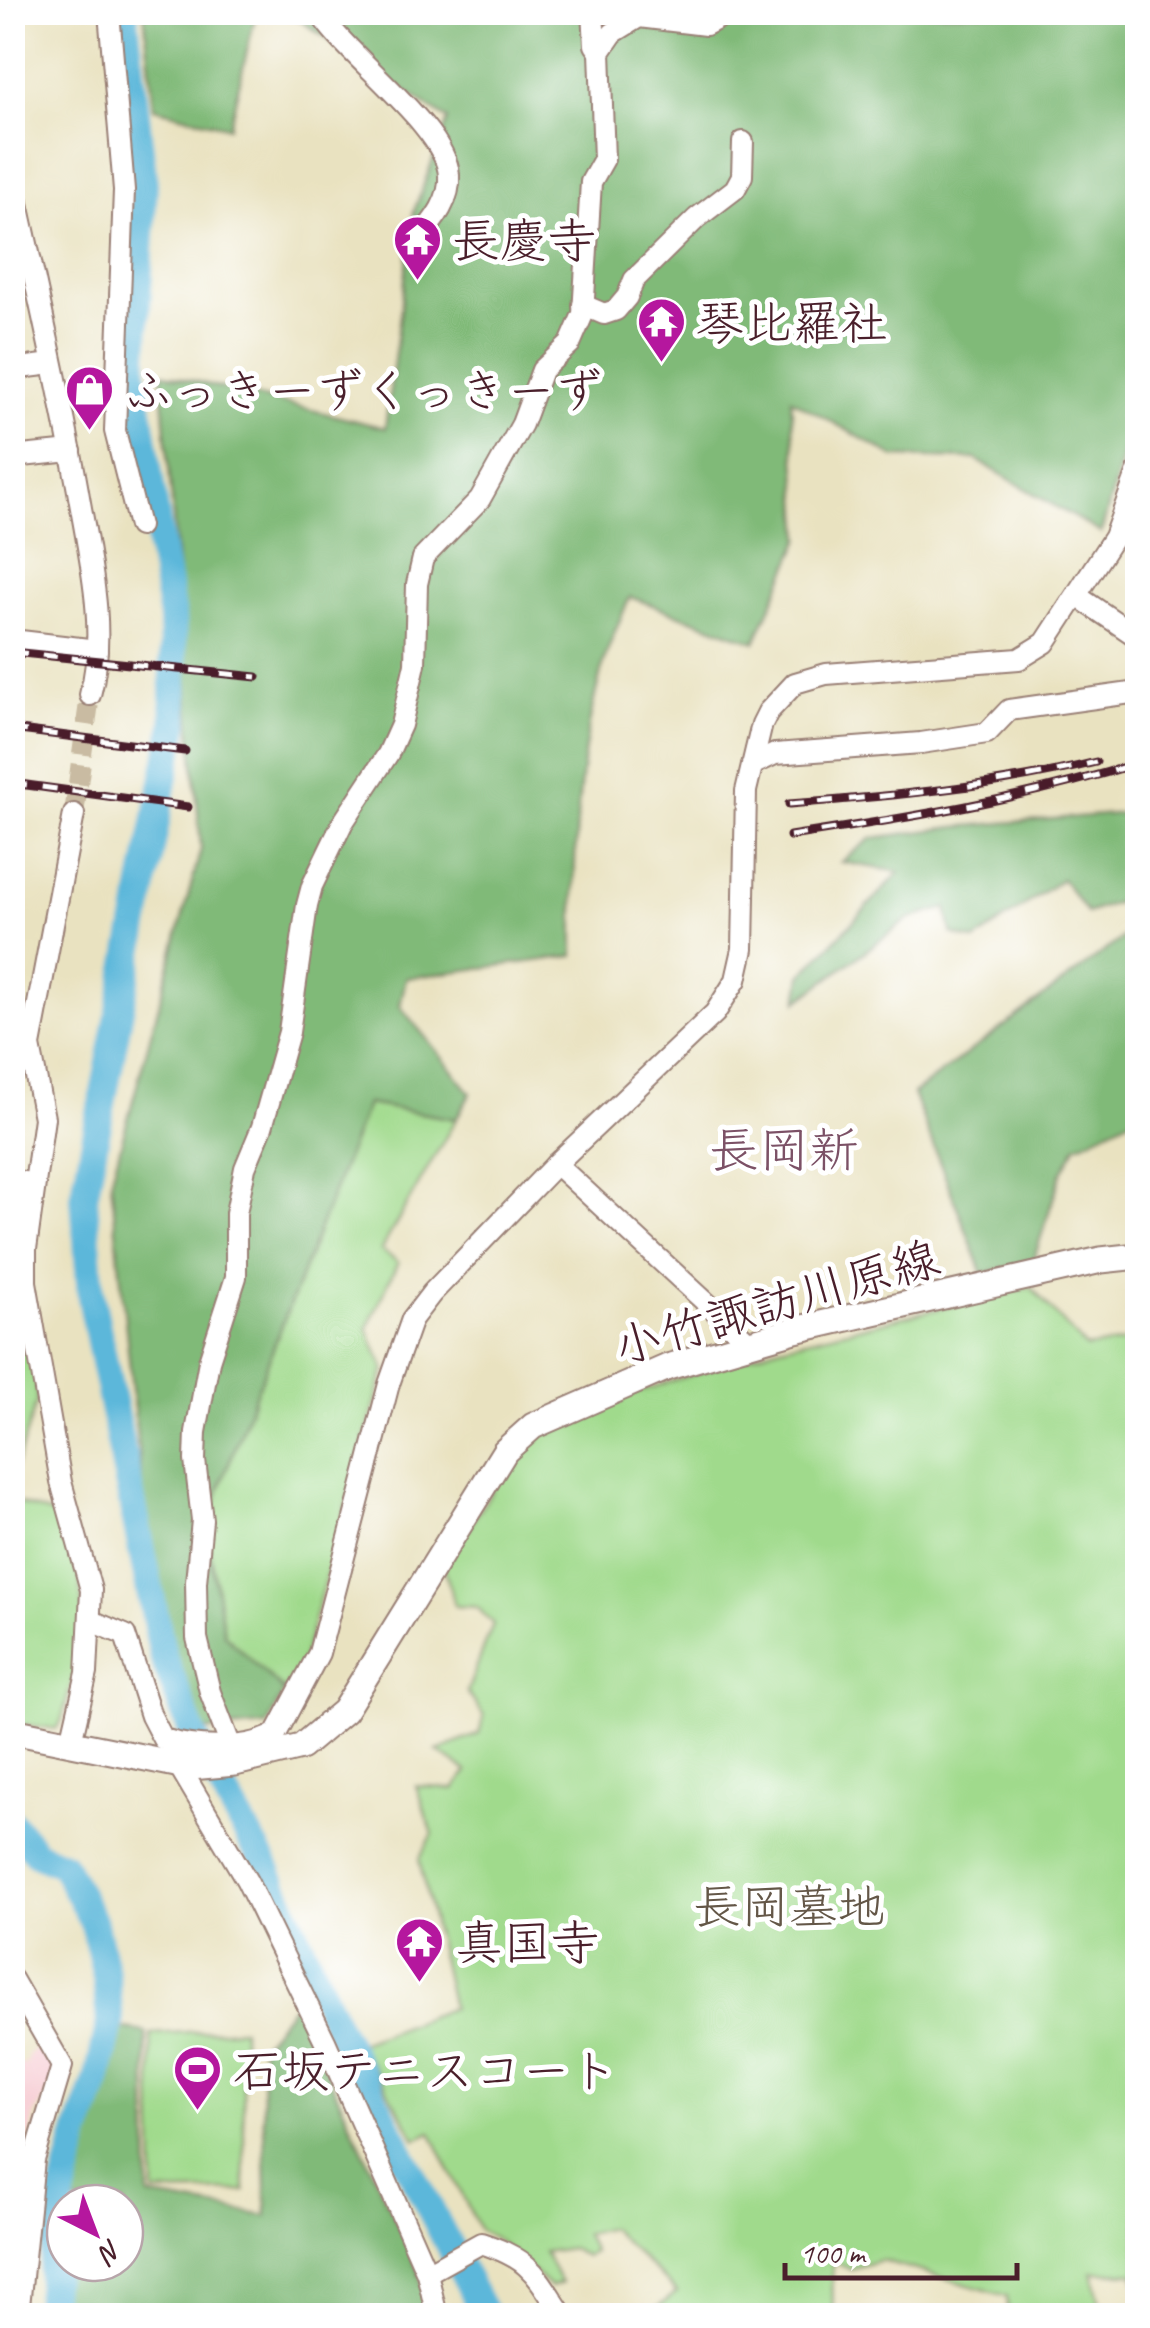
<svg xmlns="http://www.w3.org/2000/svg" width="1150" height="2328" viewBox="0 0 1150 2328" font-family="Caveat,'Klee One',sans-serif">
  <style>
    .built { fill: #f7cfd5 }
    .green { fill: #a0da8c; stroke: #757c5c; stroke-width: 2.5 }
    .forest { fill: #80ba78; stroke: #656c52; stroke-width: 2.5 }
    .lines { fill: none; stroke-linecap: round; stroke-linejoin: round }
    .river { stroke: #5cb7da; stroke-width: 28 }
    .minor-tunnel { stroke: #c9bba2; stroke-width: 20; stroke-dasharray: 20 10; stroke-linecap: butt }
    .minor-casing { stroke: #9a8076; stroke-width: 24 }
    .major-casing { stroke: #9a8076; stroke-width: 29 }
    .minor { stroke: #fff; stroke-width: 20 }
    .major { stroke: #fff; stroke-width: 25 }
    .rail-casing { stroke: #4a1f2b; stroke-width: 9 }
    .rail { stroke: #fff; stroke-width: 5; stroke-dasharray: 15; stroke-linecap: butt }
    .labels { text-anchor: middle; stroke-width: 10; stroke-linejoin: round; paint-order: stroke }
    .poi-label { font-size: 48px; fill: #4a1f2b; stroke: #fff; text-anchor: start }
    .street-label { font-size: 48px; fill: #4a1f2b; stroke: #fff }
    .park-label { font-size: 48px; fill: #645748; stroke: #fff }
    .neighbourhood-label { font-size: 50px; fill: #7c5166; stroke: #fff }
  </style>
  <rect width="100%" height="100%" fill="#fff"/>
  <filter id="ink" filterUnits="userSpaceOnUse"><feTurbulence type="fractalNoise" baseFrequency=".01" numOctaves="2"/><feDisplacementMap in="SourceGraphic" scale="20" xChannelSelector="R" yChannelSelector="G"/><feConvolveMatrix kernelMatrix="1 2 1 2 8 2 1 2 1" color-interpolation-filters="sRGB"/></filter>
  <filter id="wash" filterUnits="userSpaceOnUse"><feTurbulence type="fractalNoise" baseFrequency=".0048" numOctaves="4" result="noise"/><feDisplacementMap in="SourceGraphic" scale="40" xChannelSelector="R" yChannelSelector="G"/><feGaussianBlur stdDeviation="2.25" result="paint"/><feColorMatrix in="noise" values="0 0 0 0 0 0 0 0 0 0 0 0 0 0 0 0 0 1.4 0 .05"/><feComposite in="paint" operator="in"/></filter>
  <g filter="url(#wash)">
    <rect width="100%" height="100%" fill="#e9e2c0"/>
    <path class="built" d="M50 2033 57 2079 34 2116 19 2185 13 2244V2076L16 2064 25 2065 29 2054Z"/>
    <g class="green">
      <path d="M367 1104 456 1119 381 1250 398 1262 367 1329 385 1369 301 1665 284 1691 224 1634 207 1533 217 1494Z"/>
      <path d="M13 1185 23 1196 37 1400 13 1475Z"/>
      <path d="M1031 1287 1086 1348 1137 1340V2285L1133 2273 1092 2272 1102 2310 1008 2311 1007 2296 881 2260 851 2269 832 2261 833 2315H664L657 2308 677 2292 610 2228 585 2234 593 2252 585 2257 571 2248 544 2252 561 2283 550 2287 500 2242 480 2231 431 2132 416 2139 359 2043 452 2008 419 1859 433 1834 416 1786 454 1789 467 1771 437 1751 479 1734 484 1716 467 1692 493 1624 477 1607 455 1606 444 1566 533 1426 780 1346Z"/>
      <path d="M13 1501 66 1519 78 1554 85 1636 61 1722 56 1729 13 1723Z"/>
      <path d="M242 2029 245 2191 154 2193 151 2034Z"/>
    </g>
    <g class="forest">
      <path d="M144 13H256L229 127 154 108Z"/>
      <path d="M289 13H1137V405L1101 533 975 459 895 457 791 399 801 538 755 642 630 597C621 618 610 640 604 662 576 757 573 857 574 956L406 978 400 1006 471 1093 456 1119 367 1104 219 1489 207 1533 224 1634 284 1691 267 1726 199 1731 166 1649 146 1528 111 1181 201 849 161 373 385 428 414 211 448 120Z"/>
      <path d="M1137 812V915L1118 902 1087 913 1062 879 975 941 952 934 947 908 909 919 798 1001 802 975 900 872 841 862 872 838 954 827Z"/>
      <path d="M1137 927V1116L1076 1146 1061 1174 1033 1262 983 1274 913 1094Z"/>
      <path d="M295 2003 419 2272 428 2315 55 2316 65 2221V2263H125V2203H69L117 2028 146 2032 149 2196 267 2216 261 2045Z"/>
    </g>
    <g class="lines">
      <g class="river">
        <path d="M124 12 144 184 133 373 172 618 175 724 84 1197 91 1297 163 1656 193 1735 266 1867 336 2025 485 2316"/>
        <path d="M12 1824 36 1853 63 1865 94 1924 106 1977 110 2023 97 2081 78 2134 61 2201 47 2316"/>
      </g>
    </g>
  </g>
  <g filter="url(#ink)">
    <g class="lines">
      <path class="minor-tunnel" d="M74 814 90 695"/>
      <defs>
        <g id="minor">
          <path d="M109 12 124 190 115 431 139 526"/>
          <path d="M319 12C347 57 446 127 449 175 451 198 435 221 419 236"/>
          <path d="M593 12 595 45 600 52"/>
          <path d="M12 176C35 281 59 385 78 491 89 556 108 630 90 695"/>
          <path d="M583 305 604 314 616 310 627 297 634 280 697 218 735 189 742 176 743 142"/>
          <path d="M12 369 52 364"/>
          <path d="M12 457 71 451"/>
          <path d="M1077 596 1133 634 1138 633"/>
          <path d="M12 640 97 650"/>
          <path d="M752 765 775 754 921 743 987 733 1009 710 1138 692"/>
          <path d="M556 1164 750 1343"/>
          <path d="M12 1181 34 1183"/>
          <path d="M92 1621 125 1635 151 1716 163 1739C194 1749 247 1751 276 1734L319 1653 389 1384 412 1319 432 1293 556 1164 715 1013 736 980 743 949 746 791 762 724 768 712 795 683 826 674 1019 659 1045 643 1114 537 1138 471"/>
          <path d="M71 1742 87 1673 91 1590 61 1482 26 1282V1249L44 1118 30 1046 74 814"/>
          <path d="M230 1744 210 1692 197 1638 196 1582 202 1520 195 1460 196 1432 209 1361 236 1277V1213L245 1168 262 1127 289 1032 307 905 312 886 342 824 388 754 401 725 415 664 417 584 423 558 480 499 522 424 542 370 570 344 583 314 591 182 604 159 600 52 613 33 639 17 706 25 730 12"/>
          <path d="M179 1766 247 1881 326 2043 427 2273 437 2316"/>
          <path d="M12 1979 62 2066 34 2160 18 2316"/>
          <path d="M427 2273 481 2243C531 2259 535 2273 563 2316"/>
        </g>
        <path id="major" d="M12 1731 191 1767 235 1763 301 1747 344 1711 505 1451 533 1426 668 1367 795 1330 1101 1260 1138 1256"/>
      </defs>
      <use href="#minor" class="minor-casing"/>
      <use href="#major" class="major-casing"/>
      <use href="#minor" class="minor"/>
      <use href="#major" class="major"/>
      <defs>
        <g id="rail">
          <path d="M12 652 257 677"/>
          <path d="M12 729 185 751"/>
          <path d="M12 783 188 807"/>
          <path d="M789 804C893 796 995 787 1096 762"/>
          <path d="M790 836C908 818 1024 799 1138 763"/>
        </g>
      </defs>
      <use href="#rail" class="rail-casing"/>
      <use href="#rail" class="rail"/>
    </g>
  </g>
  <defs>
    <symbol id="temple-pin" viewBox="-11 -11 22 30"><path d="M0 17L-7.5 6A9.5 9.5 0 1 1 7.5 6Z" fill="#b5179e" stroke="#fff"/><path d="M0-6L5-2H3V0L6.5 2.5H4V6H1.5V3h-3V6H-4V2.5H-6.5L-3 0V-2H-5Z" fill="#fff"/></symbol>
    <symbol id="shop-pin" viewBox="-11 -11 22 30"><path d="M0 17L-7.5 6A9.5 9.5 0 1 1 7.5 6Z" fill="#b5179e" stroke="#fff"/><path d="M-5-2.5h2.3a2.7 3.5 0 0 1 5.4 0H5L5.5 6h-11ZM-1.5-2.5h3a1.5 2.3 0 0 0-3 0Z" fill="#fff"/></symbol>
    <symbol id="stadium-pin" viewBox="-11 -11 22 30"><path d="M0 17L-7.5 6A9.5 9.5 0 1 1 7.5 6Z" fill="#b5179e" stroke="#fff"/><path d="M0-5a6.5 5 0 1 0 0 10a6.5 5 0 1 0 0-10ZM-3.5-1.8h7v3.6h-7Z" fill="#fff"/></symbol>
  </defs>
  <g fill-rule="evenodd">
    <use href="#temple-pin" x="390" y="212" width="55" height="75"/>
    <use href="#temple-pin" x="634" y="294" width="55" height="75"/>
    <use href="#shop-pin" x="62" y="362" width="55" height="75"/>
    <use href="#temple-pin" x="392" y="1914" width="55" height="75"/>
    <use href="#stadium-pin" x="170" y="2042" width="55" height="75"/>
  </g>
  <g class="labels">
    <g class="poi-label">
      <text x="452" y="257">長慶寺</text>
      <text x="696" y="339">琴比羅社</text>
      <text x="124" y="407">ふっきーずくっきーず</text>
      <text x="455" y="1959">真国寺</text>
      <text x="233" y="2087">石坂テニスコート</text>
    </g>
    <g class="street-label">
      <text transform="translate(776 1302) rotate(-16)" y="17">小竹諏訪川原線</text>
    </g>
    <g class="park-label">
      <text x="789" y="1923">長岡墓地</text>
    </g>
    <g class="neighbourhood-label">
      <text x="784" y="1167">長岡新</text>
    </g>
  </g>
  <rect width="1150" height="2328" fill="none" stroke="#fff" stroke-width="50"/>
  <g transform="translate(95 2233) rotate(138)"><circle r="48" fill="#ffffff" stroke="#b7a5aa" stroke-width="2.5"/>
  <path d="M0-8L18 38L0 25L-18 38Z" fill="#b5179e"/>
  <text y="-15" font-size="28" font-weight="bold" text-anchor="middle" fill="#4a1f2b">N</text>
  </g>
  <path d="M785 2263v15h232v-15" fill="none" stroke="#4a1f2b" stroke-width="5"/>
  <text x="800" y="2263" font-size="30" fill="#4a1f2b" stroke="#ffffff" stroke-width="8" paint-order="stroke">100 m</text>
</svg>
